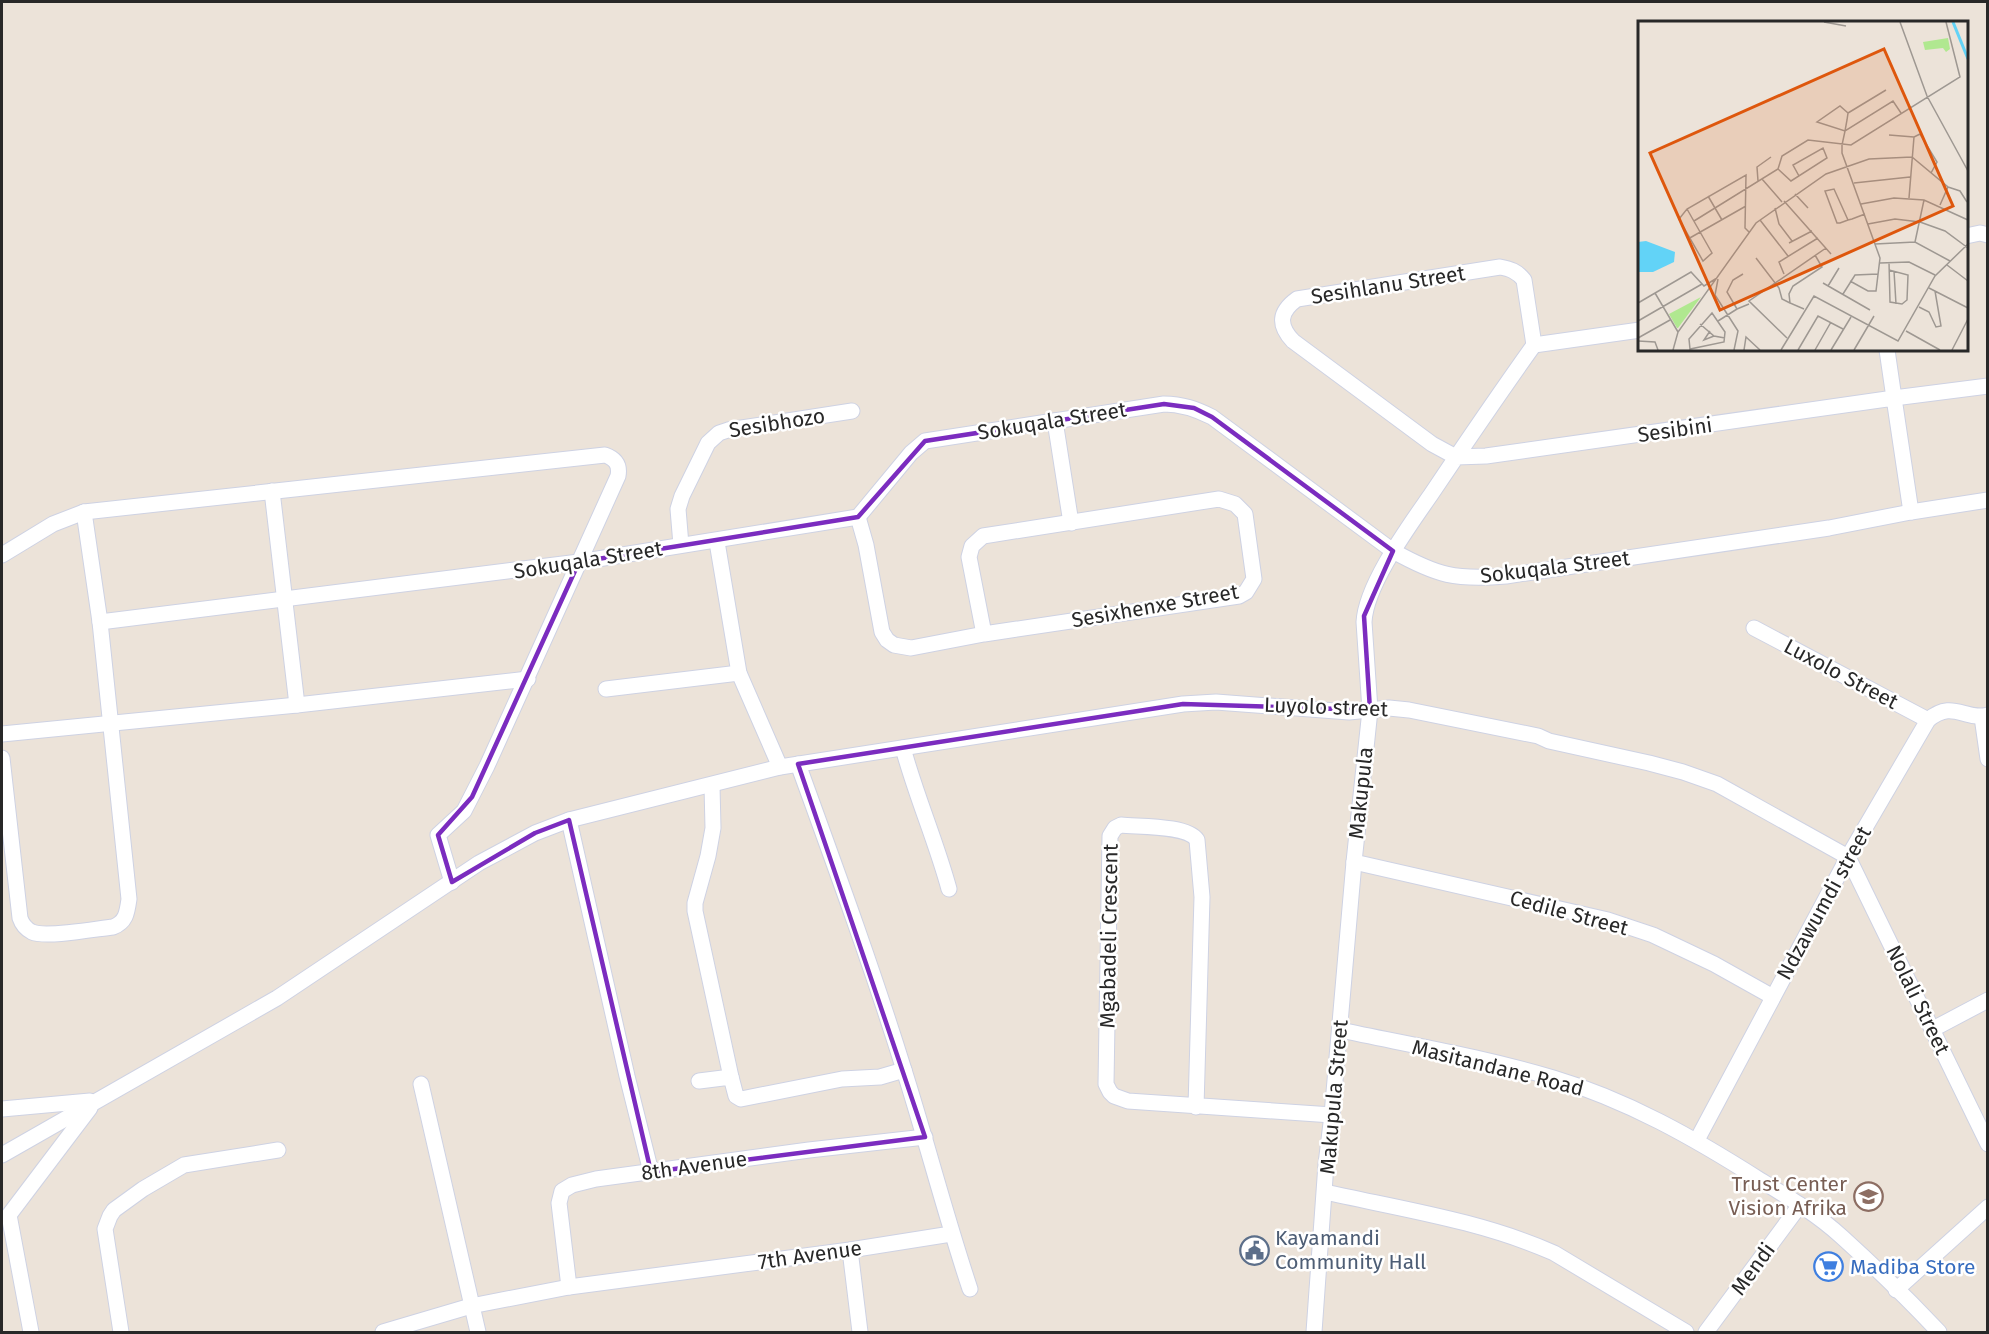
<svg xmlns="http://www.w3.org/2000/svg" width="1989" height="1334" viewBox="0 0 1989 1334" font-family="'Fira Sans',sans-serif">
  <style>
    .lines { fill: none; stroke-linecap: round; stroke-linejoin: round }
    .street-casing { stroke: #ced2e3; stroke-width: 17 }
    .street { stroke: #fff; stroke-width: 15 }
    .marked { fill: none; stroke: #7b2cbf; stroke-width: 4.5; stroke-linejoin: round }
    .labels { text-anchor: middle; stroke-width: 5; stroke-linejoin: round; paint-order: stroke }
    .street-label { font-size: 21px; fill: #282828; stroke: #fff }
    .education-label { font-size: 21px; fill: #785e54; stroke: #fff; text-anchor: end }
    .service-label { font-size: 21px; fill: #4e5e75; stroke: #fff; text-anchor: start }
    .shop-label { font-size: 21px; fill: #366cbe; stroke: #fff; text-anchor: start }
    .inset-river { fill: none; stroke: #62d3f7; stroke-width: 3 }
    .inset-road { fill: none; stroke: #9e9892; stroke-width: 1.5 }
    .view { fill: #de570d; fill-opacity: 0.15; stroke: #de570d; stroke-width: 3 }
    .inset-edge { fill: none; stroke: #282828; stroke-width: 3 }
  </style>
  <rect width="100%" height="100%" fill="#ece3d9"/>
  <g class="lines">
    <defs>
      <g id="street">
        <path d="M1966 236 1980 233 1988 235"/>
        <path d="M1534 345 1640 330"/>
        <path d="M1887 350 1894 398 1988 386"/>
        <path d="M1055 421 1071 523"/>
        <path d="M272 491 297 705"/>
        <path d="M858 517 866 545 882 632 887 640 894 645 911 648 984 634 1239 596 1246 592 1254 579 1245 514 1235 504 1219 499 983 536 972 546 969 557 984 634"/>
        <path d="M717 542 739 673 780 767"/>
        <path d="M681 545 678 509 682 496 708 443 719 433 728 430 852 411"/>
        <path d="M2 555 53 524 84 512 605 455C616 459 620 465 618 476L487 766 464 811 438 835 452 882"/>
        <path d="M100 622 579 562 858 517 911 453 925 441 1164 404C1182 404 1196 409 1212 417L1393 551C1438 576 1455 580 1506 576L1829 528 1911 512 1988 500"/>
        <path d="M1754 628 1928 720"/>
        <path d="M606 689 739 673"/>
        <path d="M1982 717 1988 759"/>
        <path d="M2 734 297 705 528 679"/>
        <path d="M903 748C916 796 936 841 949 889"/>
        <path d="M2 758 20 918C22 924 26 929 32 932 46 938 95 929 113 927 126 922 127 913 129 899L100 622 84 512"/>
        <path d="M798 764C835 866 872 967 904 1070 927 1143 946 1217 970 1289"/>
        <path d="M712 786 713 828 708 856 695 903V911L731 1077"/>
        <path d="M569 820 627 1076 651 1172"/>
        <path d="M1354 862 1608 920 1653 935 1714 964 1773 997"/>
        <path d="M1933 1029 1988 1000"/>
        <path d="M1340 1030C1411 1045 1483 1057 1553 1078 1627 1100 1694 1138 1760 1180 1788 1197 1817 1214 1842 1237 1874 1266 1909 1300 1939 1332"/>
        <path d="M699 1081 731 1077 736 1096 741 1099 842 1079 880 1077 904 1070"/>
        <path d="M421 1084 478 1332"/>
        <path d="M1196 1107 1202 897 1197 840C1187 825 1139 827 1121 825L1115 828 1110 836 1106 1084 1110 1092 1114 1096 1128 1101 1332 1115"/>
        <path d="M2 1109 90 1101"/>
        <path d="M1697 1140 1848 857 1928 720C1953 699 1964 721 1988 715"/>
        <path d="M2 1155 277 998 479 863 535 833 569 820 780 767 1183 704 1216 702 1349 712 1389 708 1409 710 1538 736 1549 741 1649 763 1683 772 1717 784 1848 857 1988 1144"/>
        <path d="M1325 1192C1401 1209 1482 1221 1554 1253L1686 1332"/>
        <path d="M850 1250 860 1332"/>
        <path d="M569 1287 559 1203 562 1191 572 1185 596 1179 809 1150 925 1137"/>
        <path d="M1896 1290 1988 1207"/>
        <path d="M31 1332 9 1215 90 1108"/>
        <path d="M121 1332 105 1229 110 1216 114 1210 143 1189 184 1165 278 1150"/>
        <path d="M383 1332 471 1306 569 1287 850 1250 951 1234"/>
        <path d="M1314 1332 1326 1164 1332 1115 1354 862 1370 710 1364 622C1366 584 1410 525 1432 493 1465 444 1499 394 1534 345L1524 280C1517 271 1510 269 1500 267L1297 299C1279 312 1278 325 1293 341L1432 444 1456 457 1486 456 1894 398 1911 512"/>
        <path d="M1706 1332 1800 1205"/>
      </g>
    </defs>
    <use href="#street" class="street-casing"/>
    <use href="#street" class="street"/>
  </g>
  <path class="marked" d="M1164 404 1194 408 1212 417 1393 551 1364 616 1370 710 1183 704 798 764 925 1137 651 1172 569 820 535 833 452 882 438 835 472 797 579 562 858 517 925 441Z"/>
  <defs>
    <symbol id="school-ring" viewBox="-11 -11 22 22"><circle r="9.5" fill="#fff" stroke="#8d6e63" stroke-width="1.5"/><path d="M0-5L7-2L0 1L-7-2ZM-4 1L0 2.5L4 1V4Q0 6-4 4Z" fill="#8d6e63"/></symbol>
    <symbol id="civic-ring" viewBox="-11 -11 22 22"><circle r="9.5" fill="#fff" stroke="#5c6f8a" stroke-width="1.5"/><path d="M-.6-6.5H3V-4.5H.6V-3L4-1V1h2V6H-6V1h2V-1L-.6-3ZM-1.2 2.5V6h2.4V2.5Z" fill="#5c6f8a"/></symbol>
    <symbol id="supermarket-ring" viewBox="-11 -11 22 22"><circle r="9.5" fill="#fff" stroke="#3f7fe0" stroke-width="1.5"/><path d="M-6-5.5h2.5l.6 2H6L4.5 2H-2.5L-4.4-4H-6ZM-1.5 3.2a1.3 1.3 0 1 0 .1 0ZM3 3.2a1.3 1.3 0 1 0 .1 0Z" fill="#3f7fe0"/></symbol>
  </defs>
  <g fill-rule="evenodd">
    <use href="#school-ring" x="1852" y="1180" width="33" height="33"/>
    <use href="#civic-ring" x="1238" y="1234" width="33" height="33"/>
    <use href="#supermarket-ring" x="1812" y="1250" width="33" height="33"/>
  </g>
  <g class="labels">
    <g class="street-label">
      <text transform="translate(1388 285) rotate(-9)" y="7">Sesihlanu Street</text>
      <text transform="translate(1052 421) rotate(-9)" y="7">Sokuqala Street</text>
      <text transform="translate(777 423) rotate(-9)" y="7">Sesibhozo</text>
      <text transform="translate(1675 430) rotate(-8)" y="7">Sesibini</text>
      <text transform="translate(588 560) rotate(-9)" y="7">Sokuqala Street</text>
      <text transform="translate(1555 567) rotate(-7)" y="7">Sokuqala Street</text>
      <text transform="translate(1155 606) rotate(-10)" y="7">Sesixhenxe Street</text>
      <text transform="translate(1841 674) rotate(28)" y="7">Luxolo Street</text>
      <text transform="translate(1326 707) rotate(2)" y="7">Luyolo street</text>
      <text transform="translate(1361 793) rotate(-84)" y="7">Makupula</text>
      <text transform="translate(1824 903) rotate(-61)" y="7">Ndzawumdi street</text>
      <text transform="translate(1569 913) rotate(15)" y="7">Cedile Street</text>
      <text transform="translate(1109 936) rotate(-89)" y="7">Mgabadeli Crescent</text>
      <text transform="translate(1918 1000) rotate(64)" y="7">Nolali Street</text>
      <text transform="translate(1498 1068) rotate(14)" y="7">Masitandane Road</text>
      <text transform="translate(1334 1097) rotate(-85)" y="7">Makupula Street</text>
      <text transform="translate(694 1166) rotate(-8)" y="7">8th Avenue</text>
      <text transform="translate(810 1255) rotate(-8)" y="7">7th Avenue</text>
      <text transform="translate(1753 1269) rotate(-54)" y="7">Mendi</text>
    </g>
    <g class="education-label">
      <text x="1847" y="1191">Trust Center<tspan x="1847" dy="24">Vision Afrika</tspan></text>
    </g>
    <g class="service-label">
      <text x="1275" y="1245">Kayamandi<tspan x="1275" dy="24">Community Hall</tspan></text>
    </g>
    <g class="shop-label">
      <text x="1850" y="1274">Madiba Store</text>
    </g>
  </g>
  <g transform="translate(1638 21)">
    <rect width="330" height="330" fill="#ece3d9"/>
    <path d="M310 17 312 28 308 31 305 27 287 29 285 21Z" fill="#b0e890"/>
    <path d="M63 276 40 307H39L31 293Z" fill="#b0e890"/>
    <path d="M8 220 37 231 36 241 15 251H0V221Z" fill="#62d3f7"/>
    <path class="inset-river" d="M315 1 330 38"/>
    <path class="inset-road" d="M186 1 208 5M262 1 289 75 330 150M210 92 248 69M282 113 299 141 293 152M251 114 276 116M140 148 153 160 189 137 185 127 155 144 161 155M124 158 144 181M120 160 119 146 133 136M216 162 272 156M310 166 322 170 329 181M157 173 170 187M70 175 84 199M271 177 276 116 282 113M146 180 193 233M223 183 256 177 286 179 330 199M137 187 141 203 154 220M49 188 74 232 65 240 41 198 49 188 108 154 107 207 111 211M122 199 150 235M210 199 196 168 187 170 199 202H202L210 199 214 198 227 193M56 200 140 148 144 135 170 119 213 124 322 56 308 1M230 203 257 198 282 201 307 210 330 227M50 218 108 185M277 221 286 179M151 222 174 210M237 223 277 221 312 240M118 237 141 267 144 278 152 282M251 241 252 281 264 283 269 279 270 254 251 249M242 242 271 241 297 254M309 244 330 260M256 250 258 283M105 253 95 259 89 271 99 288 111 283M146 253 141 241 180 217M80 258 77 274 100 310 96 329M212 260 230 270H238L242 237 204 132V124L207 110 209 99 210 92 202 85 179 101 207 110 255 80 263 92M185 262 232 289M190 265 201 247M291 267 330 287M17 272 40 311M205 273 217 254 240 253M0 282 53 251 66 265 79 257M281 286 291 291 298 306 303 305 297 270M166 288 152 282 151 273 155 265 184 246 177 234M74 292 87 311 86 321 52 328 51 318ZM0 300 64 263M80 300 99 288M62 303 76 315 87 317M72 310 66 319 76 315M268 310 302 329M0 317 32 299M149 317 111 280 188 227M0 320 17 321 20 329M35 329 40 311 118 202 188 153 231 138 274 136 310 166 302 184M106 329 108 316 122 329M143 329 176 275 260 320 297 255 330 223M160 329 180 295 205 308M177 329 193 301M193 329 213 296M216 329 236 295M314 329 330 298"/>
    <path class="view" d="M246 28 315 185 82 289 12 132Z"/>
    <rect width="330" height="330" class="inset-edge"/>
  </g>
  <rect width="1989" height="1334" fill="none" stroke="#282828" stroke-width="6"/>
</svg>
